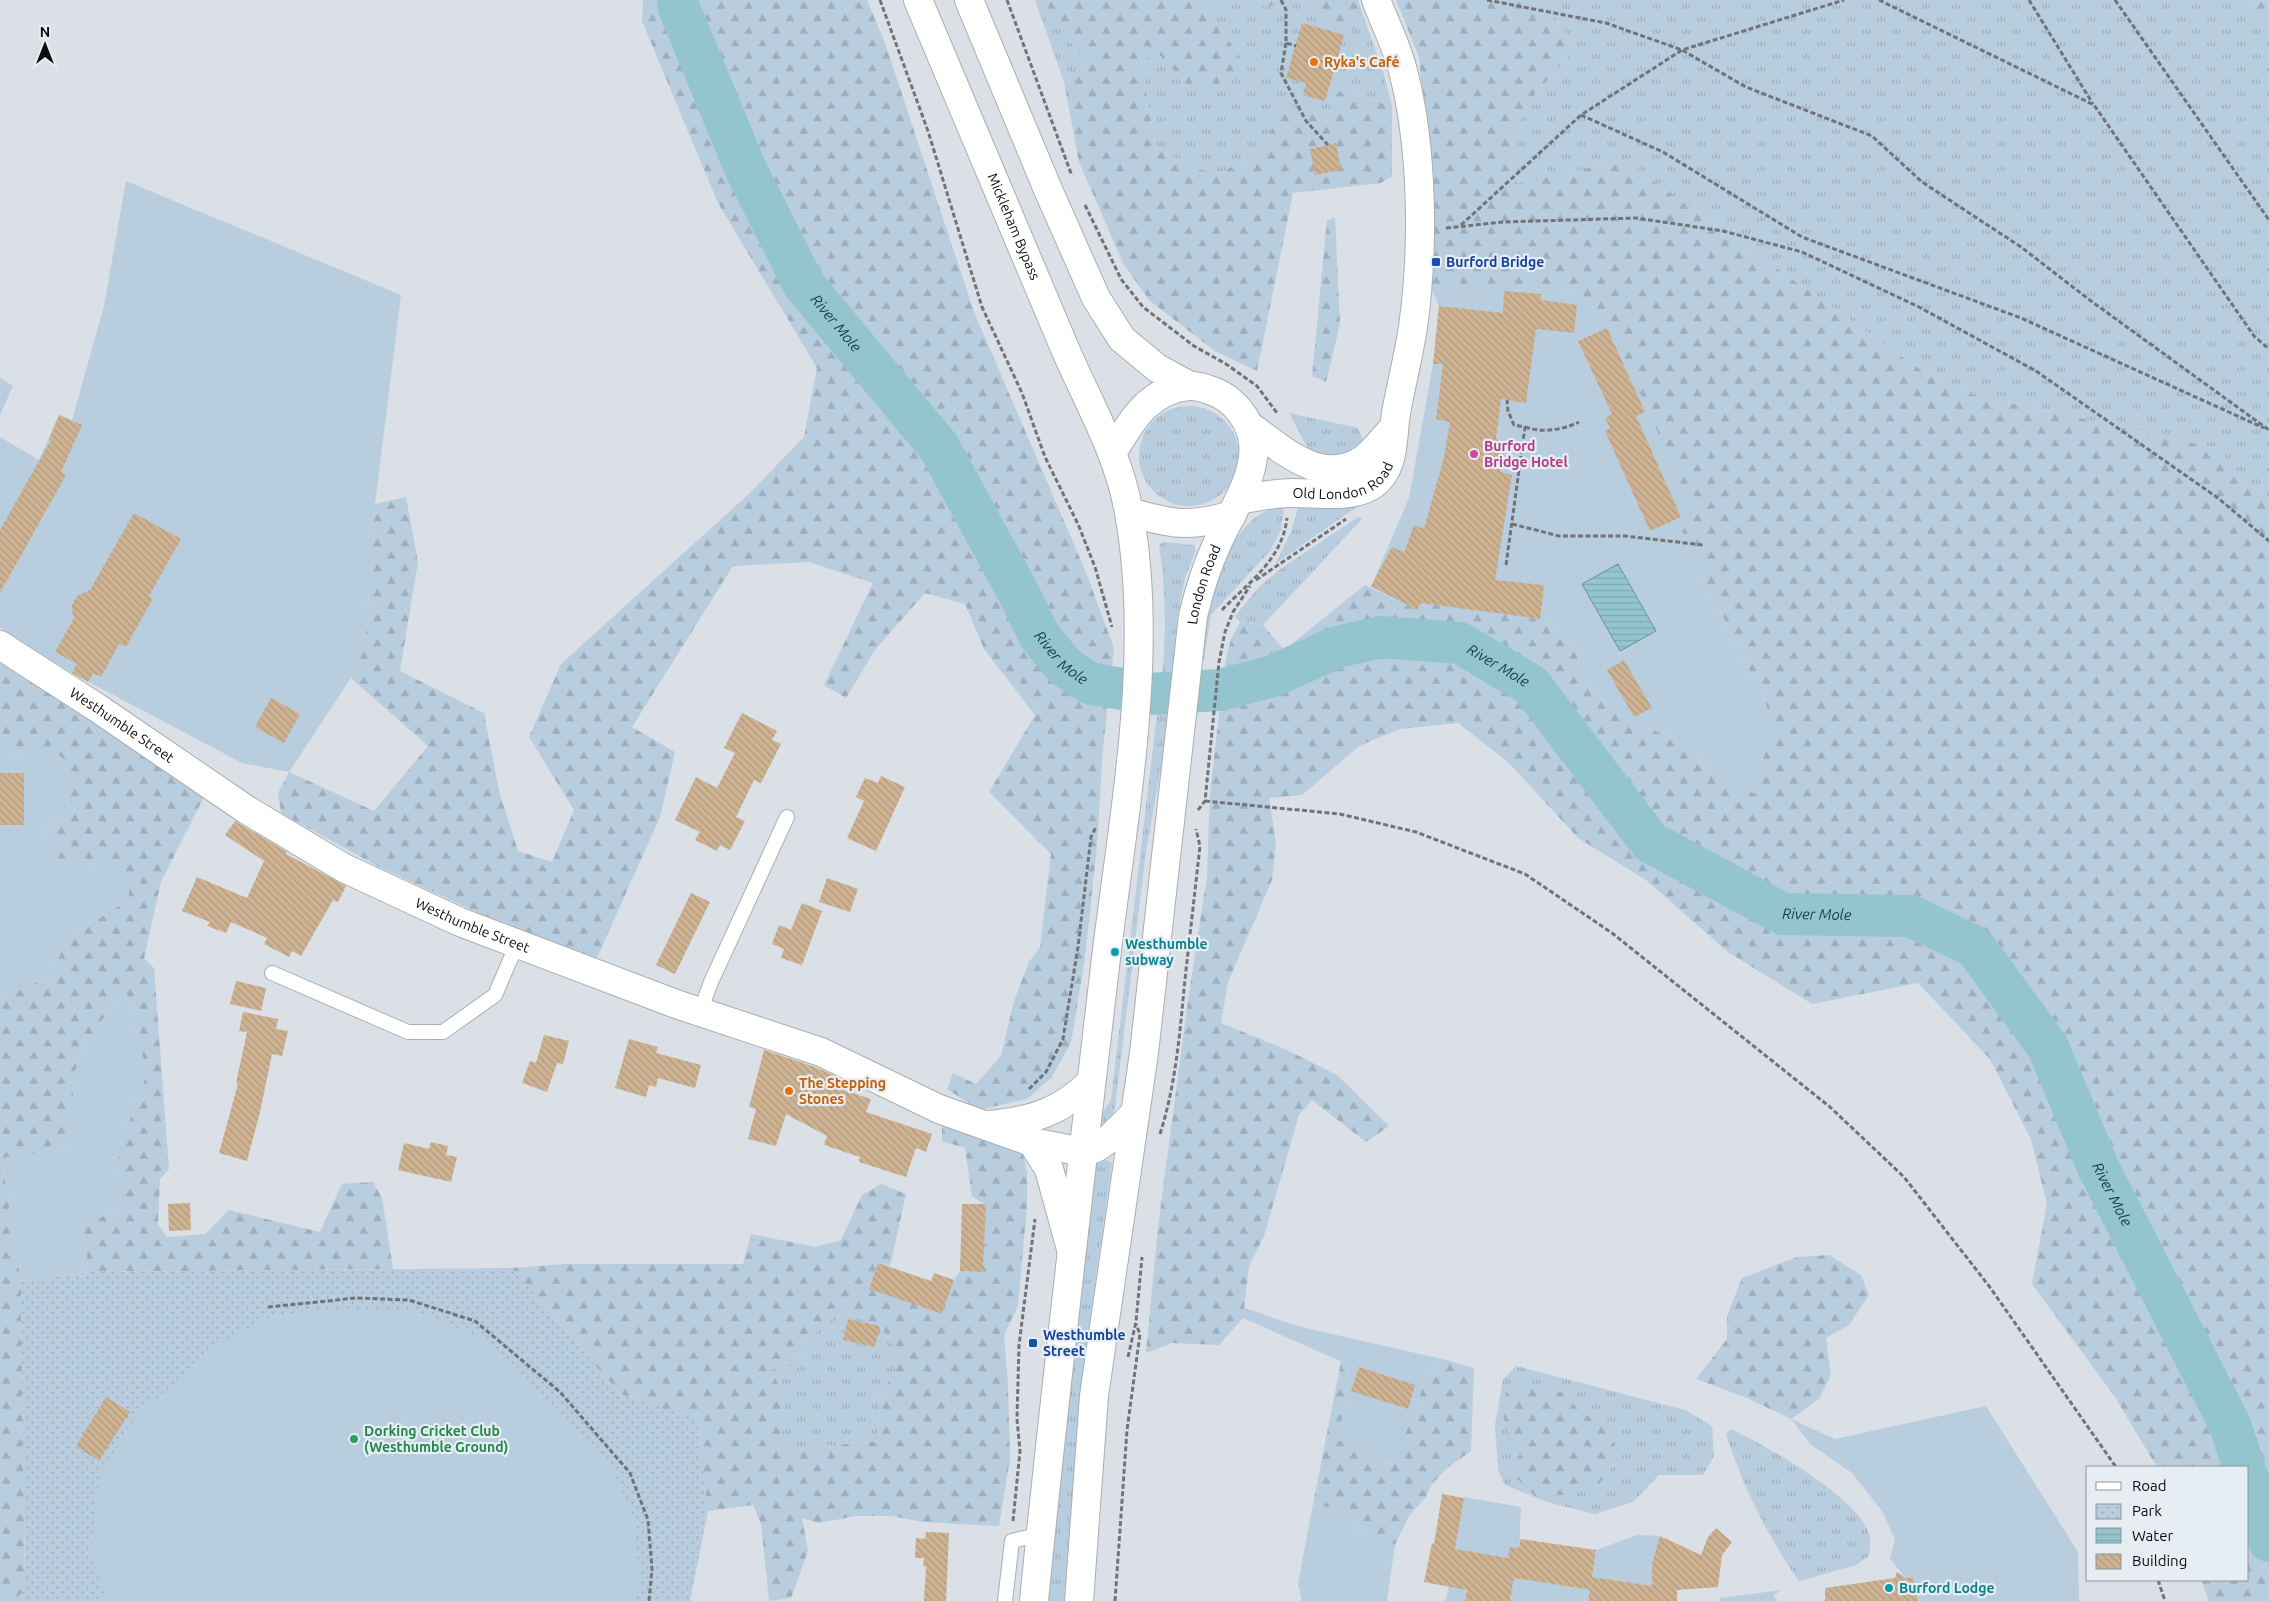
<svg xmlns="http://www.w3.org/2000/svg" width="2269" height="1601" viewBox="0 0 2269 1601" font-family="Ubuntu,sans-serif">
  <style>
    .grass { fill: url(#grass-tufts) }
    .forest { fill: url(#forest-firs); fill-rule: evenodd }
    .park { fill: url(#park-dots) }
    .garden { fill: #b8cdde }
    .water { fill: url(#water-rules); stroke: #6b8e94 }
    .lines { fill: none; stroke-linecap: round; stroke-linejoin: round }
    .river { stroke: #94c5ce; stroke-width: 42 }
    .building { fill: url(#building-back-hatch) }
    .service-casing { stroke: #a8aeb3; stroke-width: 16 }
    .minor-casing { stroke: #a8aeb3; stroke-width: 30 }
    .secondary-casing { stroke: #a8aeb3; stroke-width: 30 }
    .trunk-casing { stroke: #a8aeb3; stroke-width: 30 }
    .path { stroke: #707478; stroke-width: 3; stroke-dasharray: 5 2.5; stroke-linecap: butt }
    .service { stroke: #fff; stroke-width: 14 }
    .minor { stroke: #fff; stroke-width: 28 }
    .secondary { stroke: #fff; stroke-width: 28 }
    .trunk { stroke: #fff; stroke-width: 28 }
    .food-dot { fill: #e8710a; stroke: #e7eef3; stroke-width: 2 }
    .transit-dot { fill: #1a4fb4; stroke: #e7eef3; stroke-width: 2 }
    .hotel-dot { fill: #d1479c; stroke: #e7eef3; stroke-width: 2 }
    .culture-dot { fill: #0f9aa8; stroke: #e7eef3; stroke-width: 2 }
    .leisure-dot { fill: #2e9e5b; stroke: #e7eef3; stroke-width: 2 }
    .labels { text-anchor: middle; stroke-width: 4.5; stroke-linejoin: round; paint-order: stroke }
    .food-label { font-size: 14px; font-weight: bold; fill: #c56008; stroke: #e7eef3; text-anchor: start }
    .street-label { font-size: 14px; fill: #0a0c0e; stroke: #e7eef3 }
    .transit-label { font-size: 14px; font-weight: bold; fill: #164399; stroke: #e7eef3; text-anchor: start }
    .hotel-label { font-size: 14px; font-weight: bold; fill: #b23c85; stroke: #e7eef3; text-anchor: start }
    .culture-label { font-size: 14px; font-weight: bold; fill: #0d838f; stroke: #e7eef3; text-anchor: start }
    .leisure-label { font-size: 14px; font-weight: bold; fill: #27864d; stroke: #e7eef3; text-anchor: start }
    .water-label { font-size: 15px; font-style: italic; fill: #103e45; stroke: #e7eef3 }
  </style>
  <defs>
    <pattern id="grass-tufts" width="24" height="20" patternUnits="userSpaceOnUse" patternTransform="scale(1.25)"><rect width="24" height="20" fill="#b8cdde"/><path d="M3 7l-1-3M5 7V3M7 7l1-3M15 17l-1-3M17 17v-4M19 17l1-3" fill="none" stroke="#9dafbd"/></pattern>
    <pattern id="forest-firs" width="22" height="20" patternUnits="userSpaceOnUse" patternTransform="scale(1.25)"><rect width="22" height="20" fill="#b8cdde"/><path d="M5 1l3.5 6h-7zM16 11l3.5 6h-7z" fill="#9dafbd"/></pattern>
    <pattern id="park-dots" width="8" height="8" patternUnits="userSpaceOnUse" patternTransform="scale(1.25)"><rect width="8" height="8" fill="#b8cdde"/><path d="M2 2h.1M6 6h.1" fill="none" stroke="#9dafbd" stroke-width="1.8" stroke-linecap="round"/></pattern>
    <pattern id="water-rules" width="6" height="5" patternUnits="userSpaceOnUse" patternTransform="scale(1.25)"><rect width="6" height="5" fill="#94c5ce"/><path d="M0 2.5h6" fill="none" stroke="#7ea8b0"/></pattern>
    <pattern id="building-back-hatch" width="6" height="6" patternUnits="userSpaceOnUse" patternTransform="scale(1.25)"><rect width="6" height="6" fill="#ceb393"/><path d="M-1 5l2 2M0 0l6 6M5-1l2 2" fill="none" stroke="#b0997e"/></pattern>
  </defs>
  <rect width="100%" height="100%" fill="#dae0e6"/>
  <g class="grass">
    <path d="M1035 0H1358L1384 75 1392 106 1338 91 1326 115 1283 105 1262 149 1221 173 1196 169 1156 148 1141 60 1098 51 1064 82Z"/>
    <path d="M1536 0H2244L2269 31V503L2216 448 1948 389 1623 160 1517 185 1509 149 1527 103 1577 47Z"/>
    <circle cx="1189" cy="456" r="50"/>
    <path d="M1289 413 1358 428 1363 440C1343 457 1336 460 1311 455Z"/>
    <path d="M1299 504 1358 506 1275 564 1291 532Z"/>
    <path d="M1284 505 1281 530 1270 551 1211 615 1204 660H1199C1207 608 1222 516 1284 505Z"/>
    <path d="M1358 517 1362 519 1263 625 1240 622 1235 616 1259 587 1279 570Z"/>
    <path d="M1163 542 1194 545 1196 550 1185 578 1178 614 1165 746 1146 851 1114 1116 1098 1133 1101 1115 1111 1100 1164 655C1166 618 1165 582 1159 545Z"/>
    <path d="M1106 1160 1112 1163 1089 1326 1078 1438 1066 1601H1047L1060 1464 1095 1164Z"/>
    <path d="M842 1312 880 1326 894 1347 895 1370 880 1396 878 1441 781 1450 784 1394 770 1369 796 1365C810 1336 815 1329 842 1312Z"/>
    <path d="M1516 1366 1685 1410 1712 1426 1714 1456 1703 1475H1659L1633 1502 1595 1514 1547 1502 1505 1485 1498 1470 1495 1425 1503 1379Z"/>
    <path d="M1731 1429C1766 1446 1861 1498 1870 1537 1871 1543 1869 1551 1869 1556L1856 1565 1799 1581C1768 1537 1742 1485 1726 1434Z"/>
  </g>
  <g class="forest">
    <path d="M643 0H867L885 43 974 312 1085 570 1114 648 1103 748 1097 846 1085 958 1071 1043 1051 1078 1027 1099 979 1110 947 1089 953 1073 976 1084 1001 1056 1014 1001 1029 962 1040 947 1051 854 989 792 1035 715 984 649 965 604 925 593 874 651 846 698 824 685 873 583 809 562 733 566 632 727 675 752 660 817 596 960 481 914 379 867 281 813 278 793 289 772 374 811 428 746 351 678 365 647 375 504 406 497 418 562 400 671 484 713 499 791 518 851 552 862 574 810 529 737 561 664 751 492 804 437 817 368 718 203 642 21Z"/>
    <path d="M1048 0H1211L1210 13 1237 53 1231 81 1192 91 1159 54 1141 60 1156 148 1196 169 1221 173 1262 149 1283 105 1326 115 1338 91 1392 106V176L1381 183 1293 193 1257 371 1215 351 1150 301 1124 265 1079 162 1064 82 1086 62 1049 15Z"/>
    <path d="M1250 0H1358L1367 29H1339L1301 2 1254 8Z"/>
    <path d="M1396 0H1536L1577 47 1527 103 1509 149 1517 184 1623 160 1948 389 2216 448 2269 503V1601H2209L2201 1580H2248V1467H2157L2115 1397 2032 1284 2047 1204 2031 1139 1990 1059 1918 983 1812 1004 1728 952 1646 880 1578 838 1509 763 1458 723 1400 729 1359 746 1302 795 1269 798 1276 843 1272 880 1228 982 1221 1023 1285 1049 1337 1075 1389 1126 1366 1142 1312 1100 1299 1115 1264 1236 1249 1266 1243 1318 1219 1345 1172 1343 1146 1353 1158 1227 1188 1000 1207 876 1210 793 1225 663 1231 639 1240 622 1263 625 1284 650 1365 585 1417 610 1421 603 1540 619 1577 652 1583 683 1627 720 1667 735 1719 776 1773 720 1682 532 1577 290 1431 288 1432 205 1419 57Z"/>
    <path d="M2244 0H2269V31Z"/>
    <path d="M1335 218 1340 324 1326 382 1312 376 1327 220Z"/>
    <path d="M0 655 204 797 161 882 144 958 154 968 169 1169 160 1179 158 1224 167 1237 205 1234 229 1210 320 1232 342 1184 373 1182 382 1198 393 1269 89 1272 81 1223 121 1210 118 1151 147 1073 125 988 103 1019 75 1071 69 1148 2 1159 21 1282 25 1588 16 1601H0V999L52 975 66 940 127 900 111 861 84 865 58 859 43 835 68 801 20 760 0 749Z"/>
    <path d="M942 1121 1023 1153 1027 1173V1206L1018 1305 1004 1336 1008 1384 1010 1459 999 1526 923 1522 891 1516H857L818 1523 802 1518 808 1551 791 1598 769 1601 761 1524 753 1505 708 1511 697 1421 620 1394 512 1268 564 1264H743L751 1234 816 1247 841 1240 862 1195 881 1184 906 1194 890 1266 878 1263 869 1289 942 1314 954 1280 960 1271 983 1272 986 1205 972 1196 965 1148 942 1141ZM842 1312 880 1326 894 1347 895 1370 880 1396 878 1441 782 1450 784 1394 770 1369 796 1365C810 1336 815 1329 842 1312Z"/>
    <path d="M1829 1255 1861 1275 1869 1295 1849 1325 1826 1338 1831 1375 1819 1399 1791 1419 1747 1398 1696 1379 1727 1339V1316L1742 1278 1797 1257Z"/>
    <path d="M1442 1359 1474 1368 1471 1451 1447 1468 1431 1485 1426 1497 1409 1516 1395 1545 1365 1537 1345 1511 1313 1504 1341 1362 1349 1365 1339 1440 1393 1465 1424 1384Z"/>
    <path d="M1530 1387 1562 1392 1580 1411 1611 1431C1612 1438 1616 1447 1615 1454 1612 1494 1566 1495 1536 1497L1509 1471 1520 1454C1509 1431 1496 1417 1507 1391Z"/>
  </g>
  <path class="park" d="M512 1268 620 1394 697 1420 708 1511 690 1601H16L25 1587 21 1282 89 1272Z"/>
  <g class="garden">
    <path d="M126 181 401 295 375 504 365 647 351 678 289 772 242 763 72 673 0 628V437L39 460 59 415 72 420 104 306Z"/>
    <path d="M1431 288 1577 290 1606 318 1693 510 1682 532 1773 720 1755 794 1719 776 1667 735 1627 720 1583 683 1577 652 1540 619 1421 603 1417 610 1371 587 1409 498 1433 364 1439 306Z"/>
    <path d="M0 378 13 386 0 415Z"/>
    <path d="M41 746 63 758 68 801 43 835 64 845 58 859 84 865 111 861 132 875 128 900 66 940 52 975 0 999V749L20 760Z"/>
    <path d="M125 987 147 1073 118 1151 121 1210 81 1224 89 1272 21 1282 2 1158 69 1148 75 1071 103 1019Z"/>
    <path d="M350 1308 421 1313 487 1340 609 1463 634 1518 640 1592 634 1601H108L91 1557 99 1477 137 1416 217 1345 273 1315Z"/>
    <path d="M1244 1308 1301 1327 1442 1359 1424 1384 1394 1465 1339 1440 1349 1365 1243 1318Z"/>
    <path d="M1986 1406 2078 1552 2079 1601H1918L1913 1577 1906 1578 1890 1559 1895 1539 1882 1511 1852 1473 1810 1444 1791 1419 1835 1439Z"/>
    <path d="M1464 1497 1521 1507 1519 1548 1508 1558 1473 1552 1465 1601H1446Z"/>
    <path d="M1313 1504 1345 1511 1365 1537 1395 1545 1387 1601H1302L1298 1584Z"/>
    <path d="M1637 1535 1660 1536 1652 1563V1592L1636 1584 1592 1577 1596 1550Z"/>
    <path d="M1514 1578 1590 1590 1588 1601H1510Z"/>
    <path d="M1781 1590 1773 1596 1778 1601H1720V1598Z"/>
  </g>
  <path class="water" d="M1618 564 1656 631 1620 651 1582 584Z"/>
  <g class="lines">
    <g class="river">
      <path id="s1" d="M678 0 679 8 746 170 804 285 939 447 1018 592 1039 635 1064 666 1089 683 1149 694 1220 690 1273 676 1337 647 1381 637 1460 643 1531 685 1650 842 1783 914 1911 916 1975 947 2048 1047 2098 1167 2230 1425 2244 1467"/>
      <path d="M2248 1478 2269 1541"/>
    </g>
  </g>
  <g class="building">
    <path d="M1302 23 1344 35 1325 101 1303 95 1306 83 1286 78Z"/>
    <path d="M1336 143 1341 170 1315 175 1310 149Z"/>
    <path d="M1504 291 1541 294V300L1577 305 1574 333 1536 329 1526 403 1501 399 1496 438 1505 451 1500 472 1512 475 1495 580 1544 585 1540 619 1421 603 1417 610 1371 586 1392 547 1404 552 1414 525 1424 529 1444 457 1450 422 1436 419 1443 364H1433L1439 306 1503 313Z"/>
    <path d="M1607 328 1645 412 1636 416 1681 517 1650 531 1605 431 1610 428 1605 418 1612 414 1578 341Z"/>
    <path d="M59 415 82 425 61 472 66 475 0 593V530L51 440 49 439Z"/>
    <path d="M134 513 181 539 149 596 153 598 126 647 119 644 101 677 93 673 88 682 72 673 77 664 55 652 74 618 71 607 77 596 90 590Z"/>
    <path d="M1624 660 1652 708 1634 717 1607 670Z"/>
    <path d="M271 698 300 714 284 743 255 727Z"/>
    <path d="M742 713 777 731 772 740 781 744 761 783 754 780 736 817 745 821 730 850 720 845 717 851 695 840 700 832 675 820 696 777 717 788 735 753 724 748Z"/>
    <rect x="0" y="773" width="24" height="52"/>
    <path d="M881 776 905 787 876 851 847 838 864 801 856 797 865 778 878 783Z"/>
    <path d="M235 821 287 852 286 854 346 886 338 902 333 900 301 956 292 951 289 957 264 944 267 938 231 922 226 933 207 926 210 922 182 911 197 877 247 898 264 861 225 835Z"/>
    <path d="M827 878 858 889 850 912 819 902Z"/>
    <path d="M691 893 710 902 675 974 656 965Z"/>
    <path d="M802 903 822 911 802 965 781 958 784 949 772 944 779 925 791 930Z"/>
    <path d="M236 981 266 988 261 1011 230 1004Z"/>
    <path d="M243 1012 278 1019 276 1029 288 1031 282 1056 272 1054 260 1112 247 1161 219 1153 238 1084 236 1083 247 1032 239 1031Z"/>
    <path d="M544 1035 569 1041 563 1064 557 1063 547 1092 522 1083 530 1061 536 1063Z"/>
    <path d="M629 1039 658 1047 656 1053 701 1065 695 1088 658 1078 656 1087 649 1085 646 1097 615 1088Z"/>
    <path d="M764 1050 815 1067 833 1075 827 1085 871 1099 866 1112 932 1134 926 1152 916 1148 906 1177 859 1162 860 1157 824 1145 827 1136 786 1114 776 1146 748 1139 756 1109 749 1107Z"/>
    <path d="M431 1142 448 1146 446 1155 457 1157 451 1182 398 1170 404 1143 429 1149Z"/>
    <path d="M190 1203 191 1230 169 1231 168 1204Z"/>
    <path d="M962 1204H986L983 1272 960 1271Z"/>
    <path d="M878 1263 931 1281 934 1273 954 1280 942 1314 869 1289Z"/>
    <path d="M848 1319 880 1326 875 1347 843 1340Z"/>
    <path d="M1359 1367 1415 1385 1408 1409 1351 1391Z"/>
    <path d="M106 1397 130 1412 99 1461 76 1446Z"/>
    <path d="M1442 1494 1464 1498 1455 1549 1508 1558 1510 1547 1519 1548 1520 1539 1596 1550 1590 1590 1514 1578 1510 1601H1465L1467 1590 1424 1582 1432 1543 1434 1544Z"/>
    <path d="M1716 1528 1732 1542 1722 1555 1718 1587 1677 1590V1601H1588L1592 1577 1652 1586V1563L1660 1536 1701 1555 1708 1537Z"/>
    <path d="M926 1532 949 1533 946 1601H924L926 1566H923L924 1558H915L916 1538 925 1539Z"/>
    <path d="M1897 1572 1906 1578 1913 1577 1918 1601H1825V1588L1895 1578Z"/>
  </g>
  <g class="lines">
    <defs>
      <g id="service">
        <path d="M272 973 408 1032H443L495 995 517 944"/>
        <path d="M700 1012 711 982 787 817"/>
        <path d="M1005 1601 1012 1541 1041 1534"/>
      </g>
      <g id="minor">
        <path id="s2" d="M0 645 96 707 247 810 344 868 460 922 676 1004 821 1052 939 1109 1032 1142 1083 1152 1096 1148 1109 1139 1134 1114"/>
        <path d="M989 1125C1031 1121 1061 1112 1091 1082"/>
        <path d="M1032 1142 1049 1169 1071 1249"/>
      </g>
      <g id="secondary">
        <path d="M1251 427C1283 450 1323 488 1364 459 1374 451 1384 438 1393 428"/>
        <path id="s3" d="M1239 500C1256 497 1274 493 1291 493 1317 492 1362 502 1381 477 1396 458 1392 431 1397 408 1402 381 1409 354 1413 327 1424 249 1423 147 1403 71 1397 47 1385 23 1376 0"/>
      </g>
      <g id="trunk">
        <path id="s4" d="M918 0C967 114 1015 229 1063 344 1086 399 1119 453 1129 513 1155 654 1123 817 1106 958 1081 1173 1055 1386 1034 1601"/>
        <path d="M969 0 1049 192 1096 298 1122 339 1157 368 1190 386"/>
        <path d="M1129 512C1171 524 1189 528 1232 515"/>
        <path id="s5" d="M1079 1601 1094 1396 1144 1053 1193 616C1199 591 1206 568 1217 544 1238 497 1280 445 1230 401 1221 393 1200 385 1188 386 1148 390 1131 422 1112 453"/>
      </g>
    </defs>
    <use href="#service" class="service-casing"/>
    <use href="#minor" class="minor-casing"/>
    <use href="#secondary" class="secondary-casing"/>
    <use href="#trunk" class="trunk-casing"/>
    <g class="path">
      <path d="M880 0 928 131 982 307 1022 393 1045 457 1078 524 1095 567 1112 627"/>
      <path d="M1007 0 1072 176"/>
      <path d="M1281 0 1286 10V43L1296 46"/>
      <path d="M1487 0 1606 23 1682 50 1746 87 1872 136 1922 182 2021 247 2091 301 2269 430"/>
      <path d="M1879 0 2094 105 2254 336 2269 349"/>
      <path d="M2029 0 2093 104"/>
      <path d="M2115 0 2269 220"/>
      <path d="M1286 43 1281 73 1306 121 1328 145"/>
      <path d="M1581 115 1663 152 1802 237 2021 318 2264 428"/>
      <path d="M1085 205 1121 279 1143 307 1194 346 1226 364 1257 386 1277 413"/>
      <path d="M1461 225 1581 115 1682 50 1844 0"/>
      <path d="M1446 228 1503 222 1636 218 1723 231 1802 252 1919 307 2036 371 2218 498 2269 541"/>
      <path d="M1525 427C1544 433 1562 430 1579 422"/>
      <path d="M1512 524 1559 536H1625L1703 545"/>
      <path d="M1506 565 1525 427 1514 425 1508 411 1507 400"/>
      <path d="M1256 580 1346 519"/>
      <path d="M1222 610C1249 582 1282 560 1287 518"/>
      <path d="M1205 801 1340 814 1416 832 1525 874 1612 933 1830 1107 1904 1177 1989 1286 2116 1467"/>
      <path d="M1198 810 1205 801 1219 662 1225 632 1233 612 1250 586"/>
      <path d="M1029 1089 1046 1072 1063 1039 1078 947 1091 837 1096 827"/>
      <path d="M1160 1134C1176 1084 1180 1031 1185 979 1190 935 1195 890 1200 846L1196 829"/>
      <path d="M268 1307 356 1298 409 1300 475 1321 560 1392 630 1473 648 1520 652 1569 649 1601"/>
      <path d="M1128 1357 1136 1322 1142 1257"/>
      <path d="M1013 1521 1020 1451 1017 1419 1019 1345 1035 1219"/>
      <path d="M2158 1580 2165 1601"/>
      <path d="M1115 1601 1127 1430 1140 1334 1136 1324"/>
    </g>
    <use href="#service" class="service"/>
    <use href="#minor" class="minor"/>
    <use href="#secondary" class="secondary"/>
    <use href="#trunk" class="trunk"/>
  </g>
  <g class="food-dot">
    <circle cx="1314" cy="62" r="5"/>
    <circle cx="789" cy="1091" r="5"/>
  </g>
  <g class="transit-dot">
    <rect x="1431" y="257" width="10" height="10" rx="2.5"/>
    <rect x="1028" y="1338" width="10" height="10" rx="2.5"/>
  </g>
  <circle class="hotel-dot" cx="1474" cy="454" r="5"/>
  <g class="culture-dot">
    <circle cx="1115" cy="952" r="5"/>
    <circle cx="1889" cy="1588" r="5"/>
  </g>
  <circle class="leisure-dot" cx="354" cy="1439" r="5"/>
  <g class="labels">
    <g class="food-label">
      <text x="1324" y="67">Ryka's Café</text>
      <text x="799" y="1088">The Stepping<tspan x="799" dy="16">Stones</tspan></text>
    </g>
    <g class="street-label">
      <text dy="5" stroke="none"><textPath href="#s4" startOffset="246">Mickleham Bypass</textPath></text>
      <text dy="5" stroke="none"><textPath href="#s3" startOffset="109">Old London Road</textPath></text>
      <text dy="5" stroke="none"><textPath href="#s5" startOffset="1025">London Road</textPath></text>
      <text dy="5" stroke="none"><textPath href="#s2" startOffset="146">Westhumble Street</textPath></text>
      <text dy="5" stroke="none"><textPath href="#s2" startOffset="551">Westhumble Street</textPath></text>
    </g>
    <g class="transit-label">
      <text x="1446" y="267">Burford Bridge</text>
      <text x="1043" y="1340">Westhumble<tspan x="1043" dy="16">Street</tspan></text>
    </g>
    <g class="hotel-label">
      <text x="1484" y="451">Burford<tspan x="1484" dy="16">Bridge Hotel</tspan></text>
    </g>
    <g class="culture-label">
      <text x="1125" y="949">Westhumble<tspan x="1125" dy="16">subway</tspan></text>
      <text x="1899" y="1593">Burford Lodge</text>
    </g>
    <g class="leisure-label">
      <text x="364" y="1436">Dorking Cricket Club<tspan x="364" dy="16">(Westhumble Ground)</tspan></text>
    </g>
    <g class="water-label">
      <text dy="5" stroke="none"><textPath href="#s1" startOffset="362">River Mole</textPath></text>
      <text dy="5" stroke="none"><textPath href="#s1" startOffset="768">River Mole</textPath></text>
      <text dy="5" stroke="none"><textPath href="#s1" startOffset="1232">River Mole</textPath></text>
      <text dy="5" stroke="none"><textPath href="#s1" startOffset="1652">River Mole</textPath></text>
      <text dy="5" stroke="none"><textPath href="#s1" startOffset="2102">River Mole</textPath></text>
    </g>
  </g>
  <rect x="2086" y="1466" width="162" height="115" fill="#e7eef3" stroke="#8f9497"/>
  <rect x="2096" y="1482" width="25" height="8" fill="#ffffff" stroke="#8f9497"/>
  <text x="2132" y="1491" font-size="15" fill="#0a0c0e">Road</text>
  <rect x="2096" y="1504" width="25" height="15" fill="url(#park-dots)" stroke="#8f9497"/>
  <text x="2132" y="1516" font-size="15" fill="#0a0c0e">Park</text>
  <rect x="2096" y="1528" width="25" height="15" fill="url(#water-rules)" stroke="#8f9497"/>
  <text x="2132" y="1541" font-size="15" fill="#0a0c0e">Water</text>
  <rect x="2096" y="1554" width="25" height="15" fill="url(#building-back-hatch)" stroke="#8f9497"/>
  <text x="2132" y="1566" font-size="15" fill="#0a0c0e">Building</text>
  <g transform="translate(45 45)" stroke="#e7eef3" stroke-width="4" paint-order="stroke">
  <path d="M0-4L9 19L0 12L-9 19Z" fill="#0a0c0e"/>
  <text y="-8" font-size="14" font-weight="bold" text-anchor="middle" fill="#0a0c0e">N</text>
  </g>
</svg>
